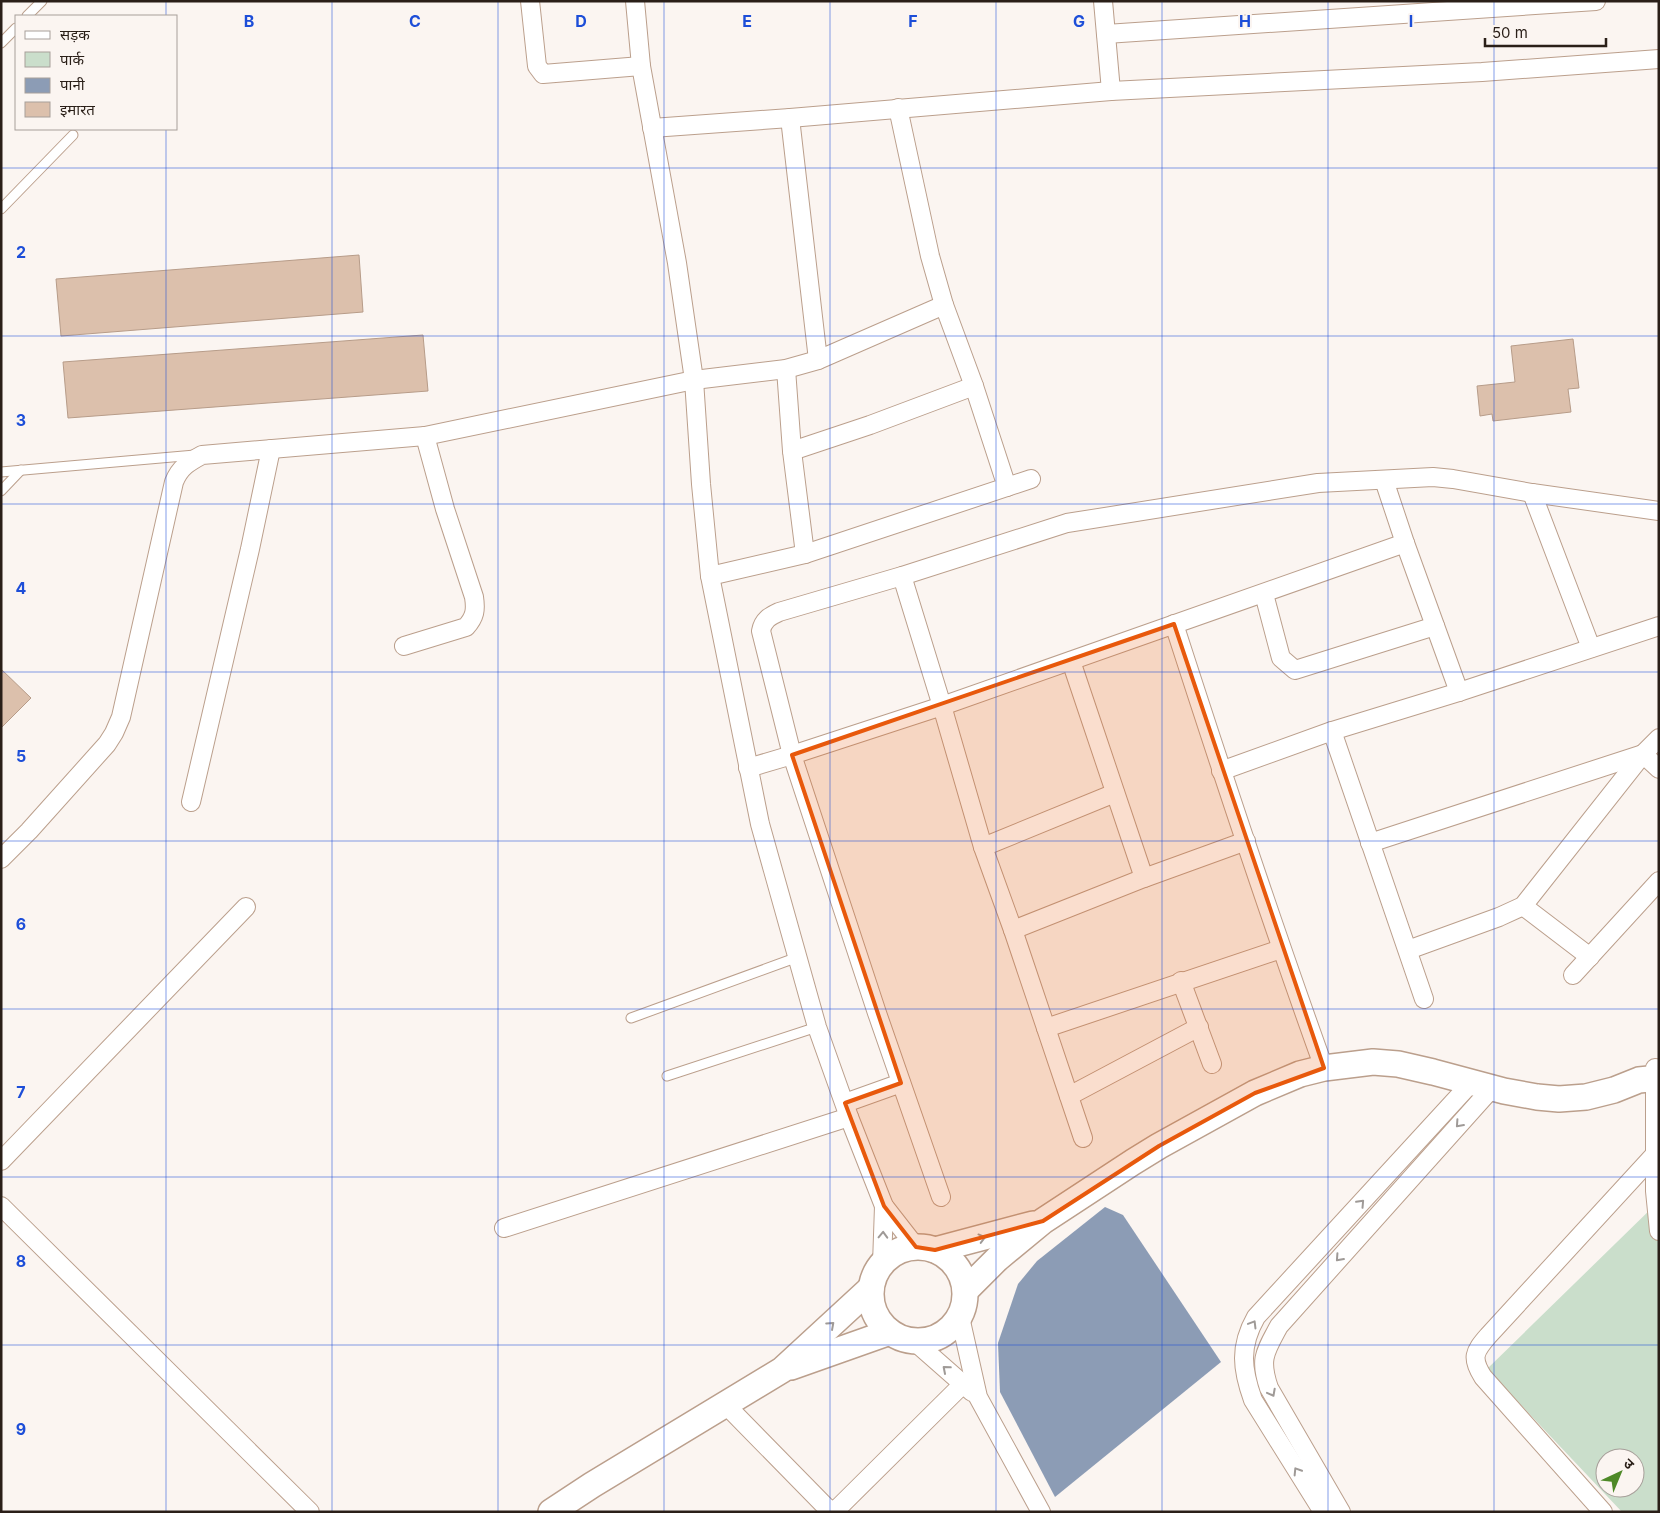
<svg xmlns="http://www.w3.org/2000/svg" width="1660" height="1513" viewBox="0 0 1660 1513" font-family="Inter,'Noto Sans Devanagari',sans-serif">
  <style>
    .green { fill: #cadecb; fill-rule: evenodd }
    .water { fill: #8c9cb5 }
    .building { fill: #dcc0ac; stroke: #b79c89 }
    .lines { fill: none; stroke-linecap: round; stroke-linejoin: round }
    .service-casing { stroke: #bb9f8c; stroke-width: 11 }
    .minor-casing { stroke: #bb9f8c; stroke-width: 20 }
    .secondary-casing { stroke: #bb9f8c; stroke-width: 28 }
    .service { stroke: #fff; stroke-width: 9 }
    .minor { stroke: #fff; stroke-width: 18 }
    .secondary { stroke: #fff; stroke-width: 25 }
    .oneway { stroke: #9f9a97 }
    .marked { fill: #e8590c; fill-opacity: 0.2; stroke: #e8590c; stroke-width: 4; stroke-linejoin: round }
    .grid { fill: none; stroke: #1d4ed8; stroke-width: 1; stroke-opacity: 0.55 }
    .grid-label { font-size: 16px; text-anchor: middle; font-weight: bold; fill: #1d4ed8; stroke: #fbf5f1; stroke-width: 4; stroke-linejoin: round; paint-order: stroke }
  </style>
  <rect width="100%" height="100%" fill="#fbf5f1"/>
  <path class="green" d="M1659 1201V1512H1622L1487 1369ZM1605 1458H1635V1488H1605Z"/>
  <path class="water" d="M1105 1207 1123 1215 1221 1362 1055 1497 1000 1392 998 1343 1018 1284 1037 1261Z"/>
  <g class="building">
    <path d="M359 255 363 312 61 336 56 279Z"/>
    <path d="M423 335 428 391 68 418 63 362Z"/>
    <path d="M1573 339 1579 388 1568 389 1571 412 1493 421 1492 414 1480 416 1477 386 1515 382 1511 346Z"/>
    <path d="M1 669 31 698 1 728Z"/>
  </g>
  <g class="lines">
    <defs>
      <g id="service">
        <path d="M27 16 42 1"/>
        <path d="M1 43 16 28"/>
        <path d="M1 209 73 135"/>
        <path d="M1 472 195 455"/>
        <path d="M1 491 21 470"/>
        <path d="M631 1018 798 957"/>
        <path d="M667 1076 817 1027"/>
      </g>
      <g id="minor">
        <path d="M530 1 537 66 543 74 641 66"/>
        <path d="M635 1 641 66 677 263 694 380 701 484 710 576 760 824 817 1027 849 1117 884 1206 916 1247"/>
        <path d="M1103 1 1111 91"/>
        <path d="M1106 34 1596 1"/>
        <path d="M898 108 930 256 944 305 974 386 1007 487"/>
        <path d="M790 118 818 360"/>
        <path d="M652 128 790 118 1111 91 1482 72 1659 59"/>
        <path d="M786 369 792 451 805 554"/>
        <path d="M792 451 870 425 974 386"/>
        <path d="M1384 480 1405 543 1459 692"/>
        <path d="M1532 493 1591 648"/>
        <path d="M710 576 805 554 1031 479"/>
        <path d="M902 576 942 706 983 847 1013 930 1083 1138"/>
        <path d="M1264 594 1281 658 1295 670 1435 626"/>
        <path d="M1174 624C1222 773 1271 921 1324 1068"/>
        <path d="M404 646 466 627C475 617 476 610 474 597L445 509 425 436"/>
        <path d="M1071 661 1144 878"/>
        <path d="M1332 731 1424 999"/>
        <path d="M748 768 792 755 942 706 1405 543"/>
        <path d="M1221 771 1332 731 1459 692 1659 626"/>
        <path d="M191 802 250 549 271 449"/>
        <path d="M1370 843 1643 754 1659 769"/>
        <path d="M983 847 1115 793"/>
        <path d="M1 859 29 831 107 744 114 733 121 717 174 482C180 467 189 462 202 455L425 436 694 380 786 369 818 360 944 305"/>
        <path d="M1523 906 1590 957"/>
        <path d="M1013 930 1144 878 1246 841"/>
        <path d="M1408 950 1499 917 1523 906 1643 754 1659 738"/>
        <path d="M1573 975 1659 881"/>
        <path d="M1181 981 1212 1064"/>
        <path d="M1046 1028 1281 949"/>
        <path d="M1655 1068V1191L1659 1231"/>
        <path d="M1069 1096 1199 1027"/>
        <path d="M845 1103 901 1083"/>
        <path d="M1 1161 246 907"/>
        <path d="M941 1197 877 1013 792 755 761 631C763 620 770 616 779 612L902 576 1067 523 1318 483 1433 477 1453 479 1532 493 1659 511"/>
        <path d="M1 1206 310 1512"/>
        <path d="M504 1228 849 1117"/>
        <path d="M882 1264 884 1206"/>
        <path d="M960 1317 978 1397 1041 1512"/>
        <path d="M914 1341 972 1392"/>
        <path d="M725 1404 825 1506 830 1510 835 1511 963 1384"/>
        <path d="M1323 1512 1253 1400C1242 1369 1239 1347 1256 1317L1471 1083"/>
        <path d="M1341 1512 1269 1388C1259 1359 1265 1352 1279 1326L1492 1088"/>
        <path d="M1603 1512 1483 1377C1471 1358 1474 1352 1488 1336L1656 1153"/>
      </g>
      <g id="secondary">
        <circle cx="918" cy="1294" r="47"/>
        <path d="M935 1250 1033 1224"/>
        <path d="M966 1290 997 1259 1043 1221 1133 1162 1159 1146 1255 1093 1300 1074 1324 1068 1373 1062 1398 1064 1433 1072 1504 1091 1537 1097 1559 1099 1586 1097 1614 1090 1639 1080 1659 1078"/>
        <path d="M791 1367 890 1332"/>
        <path d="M551 1512 592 1485 782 1370 871 1288"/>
      </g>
    </defs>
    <use href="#service" class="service-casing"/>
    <use href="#minor" class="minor-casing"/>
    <use href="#secondary" class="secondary-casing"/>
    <use href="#service" class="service"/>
    <use href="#minor" class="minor"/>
    <use href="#secondary" class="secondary"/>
  </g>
  <defs><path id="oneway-chevron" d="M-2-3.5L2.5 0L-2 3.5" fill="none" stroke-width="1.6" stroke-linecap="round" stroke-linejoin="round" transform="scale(1.25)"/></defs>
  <g class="oneway">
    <use href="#oneway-chevron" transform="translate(1459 1124) rotate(132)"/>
    <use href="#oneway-chevron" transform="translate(1361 1203) rotate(-47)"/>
    <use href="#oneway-chevron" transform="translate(883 1235) rotate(-88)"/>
    <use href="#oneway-chevron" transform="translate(982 1238) rotate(-15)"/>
    <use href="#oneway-chevron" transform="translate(1339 1258) rotate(132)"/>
    <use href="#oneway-chevron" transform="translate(1253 1324) rotate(-59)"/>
    <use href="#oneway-chevron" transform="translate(831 1325) rotate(-42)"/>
    <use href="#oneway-chevron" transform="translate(946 1369) rotate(-139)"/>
    <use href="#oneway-chevron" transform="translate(1272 1393) rotate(62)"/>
    <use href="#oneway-chevron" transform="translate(1297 1471) rotate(-122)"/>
  </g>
  <path class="marked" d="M1174 624 1324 1068 1255 1093 1159 1146 1043 1221 935 1250 916 1247 884 1206 845 1103 901 1083 792 755Z"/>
  <path class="grid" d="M166 1V16M332 1V1512M498 1V1512M664 1V1512M830 1V1512M996 1V1512M1162 1V1512M1328 1V1512M1494 1V1512M166 129V1512M1 168H1659M1 336H1659M1 504H1659M1 672H1659M1 841H1659M1 1009H1659M1 1177H1659M1 1345H1659"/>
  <g class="grid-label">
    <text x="249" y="27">B</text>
    <text x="415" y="27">C</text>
    <text x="581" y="27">D</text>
    <text x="747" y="27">E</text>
    <text x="913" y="27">F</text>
    <text x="1079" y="27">G</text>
    <text x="1245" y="27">H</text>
    <text x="1411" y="27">I</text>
    <text x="21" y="258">2</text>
    <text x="21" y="426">3</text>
    <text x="21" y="594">4</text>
    <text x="21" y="762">5</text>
    <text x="21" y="930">6</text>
    <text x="21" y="1098">7</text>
    <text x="21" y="1267">8</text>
    <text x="21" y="1435">9</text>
  </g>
  <rect width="1660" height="1513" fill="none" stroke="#2a1f18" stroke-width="5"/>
  <rect x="15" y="15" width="162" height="115" fill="#fbf5f1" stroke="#a79f9a"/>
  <rect x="25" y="31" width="25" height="8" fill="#ffffff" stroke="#a79f9a"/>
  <text x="60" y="40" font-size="15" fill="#2a1f18">सड़क</text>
  <rect x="25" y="52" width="25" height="15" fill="#cadecb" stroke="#a79f9a"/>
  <text x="60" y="65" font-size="15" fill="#2a1f18">पार्क</text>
  <rect x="25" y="78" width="25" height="15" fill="#8c9cb5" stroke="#a79f9a"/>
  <text x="60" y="90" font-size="15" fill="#2a1f18">पानी</text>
  <rect x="25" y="102" width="25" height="15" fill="#dcc0ac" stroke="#a79f9a"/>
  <text x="60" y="115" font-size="15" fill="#2a1f18">इमारत</text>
  <g transform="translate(1620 1473) rotate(44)"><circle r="24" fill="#fbf5f1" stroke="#a79f9a"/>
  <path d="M0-4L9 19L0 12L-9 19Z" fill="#4e8927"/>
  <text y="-8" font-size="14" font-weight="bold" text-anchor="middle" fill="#2a1f18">उ</text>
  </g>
  <path d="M1485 38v8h121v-8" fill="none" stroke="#2a1f18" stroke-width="2.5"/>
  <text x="1492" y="38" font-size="15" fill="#2a1f18" stroke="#fbf5f1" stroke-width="4" paint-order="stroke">50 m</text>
</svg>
